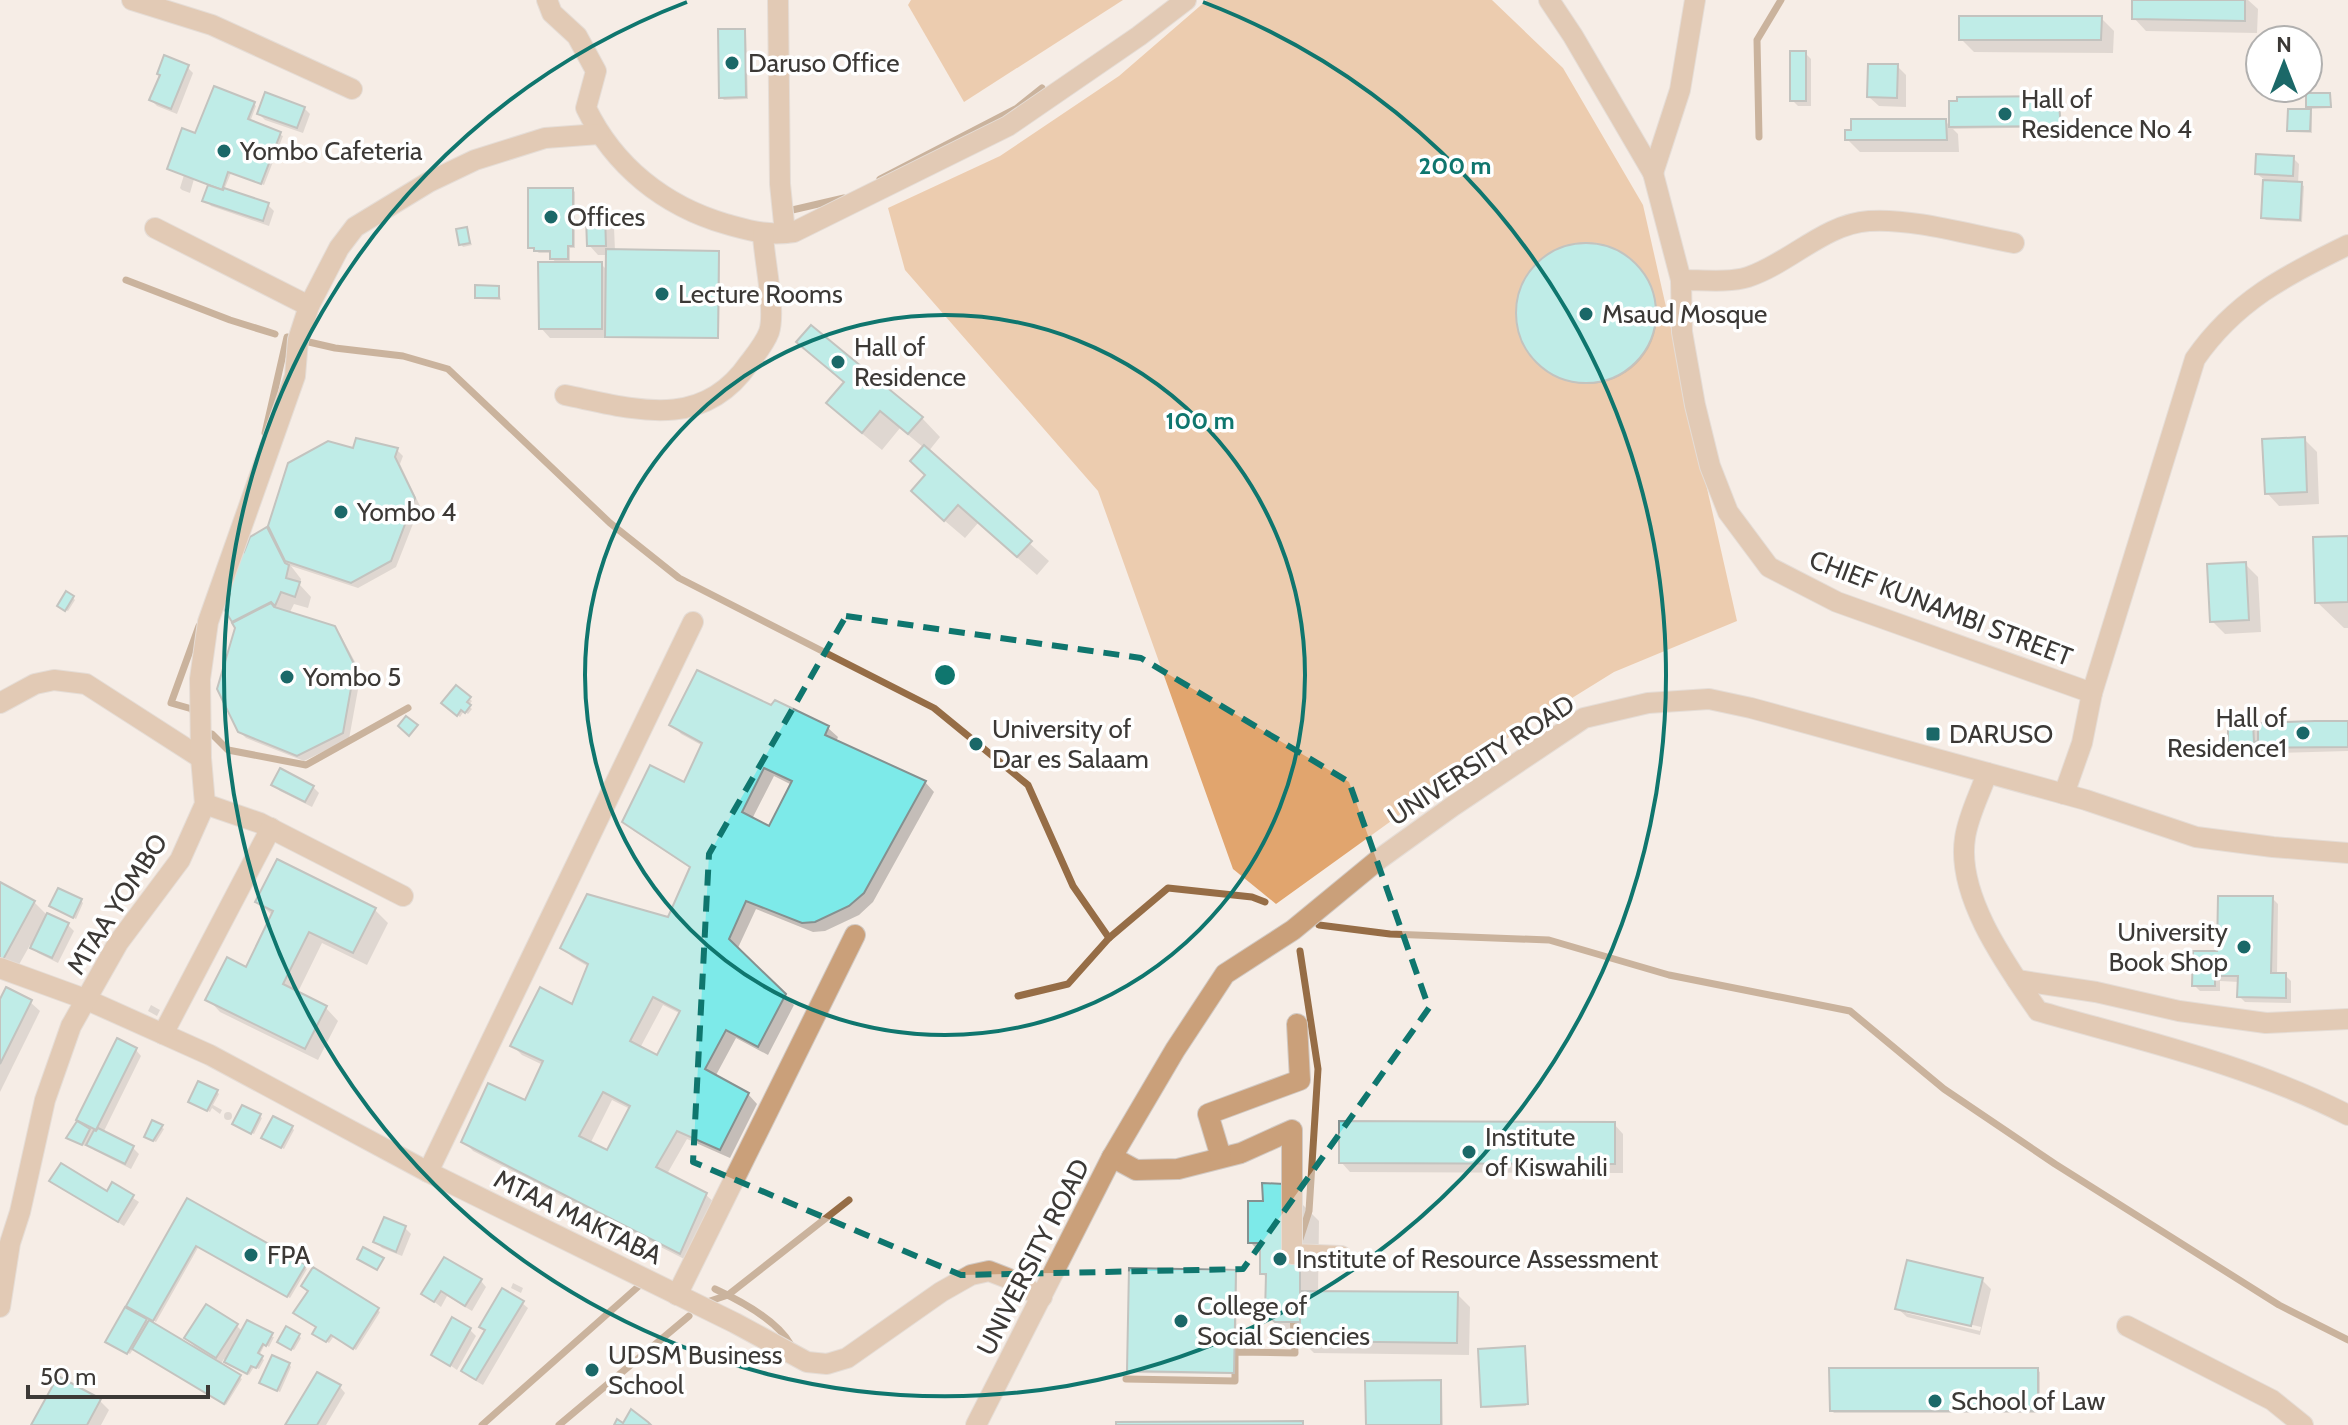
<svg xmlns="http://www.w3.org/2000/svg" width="2348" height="1425" viewBox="0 0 2348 1425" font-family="Cabin,sans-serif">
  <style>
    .forest { fill: #e1a56e }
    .shadow { fill: #0003; fill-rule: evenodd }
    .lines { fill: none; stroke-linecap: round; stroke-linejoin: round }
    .stream { stroke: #966d46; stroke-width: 7 }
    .building { fill: #7deae9; stroke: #859190; stroke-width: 2; fill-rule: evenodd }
    .minor-casing { stroke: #d1c9c3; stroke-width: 22 }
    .minor { stroke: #caa07a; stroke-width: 20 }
    .marked { fill: none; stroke: #0f766e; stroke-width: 6; stroke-dasharray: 16 10; stroke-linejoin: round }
    .ring { fill: none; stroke: #0f766e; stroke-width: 4 }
    .poi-dot { fill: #1b6868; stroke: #fff; stroke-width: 3 }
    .labels { text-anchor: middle; stroke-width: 7; stroke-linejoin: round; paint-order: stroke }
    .poi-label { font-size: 26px; fill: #3c3936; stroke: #fff; text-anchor: start }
    .street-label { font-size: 26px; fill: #3c3936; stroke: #fff }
    .centre { fill: #0f766e; stroke: #fff; stroke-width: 4 }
    .ring-label { font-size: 24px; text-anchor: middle; font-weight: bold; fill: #0f766e; stroke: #fff; stroke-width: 7; stroke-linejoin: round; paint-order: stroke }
  </style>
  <rect width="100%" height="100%" fill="#f6ede6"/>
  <g class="forest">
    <path d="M911 0H1123L964 102 908 5Z"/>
    <path d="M1207 0H1492L1563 68 1643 205 1737 621 1614 672 1498 744 1276 904 1233 869 1098 491 905 270 888 208 1000 156 1119 76Z"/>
  </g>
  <g class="shadow">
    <path d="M2134 0H2248L2258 9 2257 33 2146 31 2134 18Z"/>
    <path d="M2101 18 2114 31 2113 53 1974 52 1961 39Z"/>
    <path d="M744 31 746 33 748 99 724 100 721 97Z"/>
    <path d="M1805 53 1811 59V106H1798L1792 100Z"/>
    <path d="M1897 66 1906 75V107L1879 106 1869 97Z"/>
    <path d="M187 67 193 73 177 114 157 106 151 100 162 76Z"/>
    <path d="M2330 95 2332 108 2311 109 2308 106Z"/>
    <path d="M2057 98 2060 101 2062 127 1953 129 1958 134 1959 152H1860L1847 139 1945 121 1951 127Z"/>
    <path d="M254 104 256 106 250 122 283 136 264 185 231 173 224 190 268 205 274 211 269 226 211 206 205 200 210 185 194 179 190 193 182 190 180 188 184 175 169 168 196 136Z"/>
    <path d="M304 108 310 114 303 133 265 120 259 114Z"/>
    <path d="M2310 111 2312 113V133L2292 132 2289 130Z"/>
    <path d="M2293 158 2299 164 2298 184 2304 186 2302 222 2266 220 2263 217 2265 180 2257 174Z"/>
    <path d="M573 190 575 192V248H570V264H601L607 270 608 255H598L589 245 605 218 614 227 615 251 718 253 720 255 719 336 611 335V338H550L541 328 557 264 552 258V253H539L530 247Z"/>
    <path d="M466 229 472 245 463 247 461 244Z"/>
    <circle cx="1588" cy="315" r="69"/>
    <path d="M498 288 501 300 480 299 477 297Z"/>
    <path d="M799 342 922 418 940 437 928 452 1049 561 1037 575 978 523 965 538 932 510 924 448 900 428 882 450 848 422 829 403 845 384Z"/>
    <path d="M2304 439 2317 452 2319 504 2279 506 2267 493Z"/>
    <path d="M355 450H397L403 456 400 464 420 506 396 567 358 588 291 566 301 579 300 585 311 597 308 608 294 604 289 614 334 628 340 634 361 673 349 739 304 761 246 738 239 731 237 628 226 609 245 555 267 529 274 536Z"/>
    <path d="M2348 538V628H2344L2317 602Z"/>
    <path d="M2245 564 2258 577 2261 632 2225 634 2212 621Z"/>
    <path d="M73 598 75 600 68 611 62 608Z"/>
    <path d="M456 688 472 701 468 706 472 709 468 714 464 711 460 717 444 703Z"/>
    <path d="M772 708 828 728 838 737 836 742 925 782 934 792 873 902 859 915 825 931 813 932 756 909 737 950 794 1005 768 1055 736 1038 715 1077 748 1094 757 1104 730 1158 687 1139 667 1174 706 1195 716 1204 690 1262 473 1151 464 1141 526 1103 543 1065 522 1055 512 1045 573 1006 589 967 572 957 562 947 669 919 692 869 634 831 624 821 685 784 703 746 681 734 672 724ZM774 776 792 785 770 828 752 819ZM663 1005 681 1014 658 1058 640 1048ZM612 1100 630 1109 607 1153 590 1144Z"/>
    <path d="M2348 723V751L2236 754 2230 748 2253 725 2260 732Z"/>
    <path d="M274 785 313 787 319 793 312 807 280 791Z"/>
    <path d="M278 862 375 910 388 923 367 965 322 943 297 994 326 1008 338 1021 318 1060 220 1012 208 999 247 969 273 916 258 902Z"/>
    <path d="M0 884 34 902 46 914 68 925 74 931 58 963 38 953 30 945 12 977 0 971Z"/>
    <path d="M2272 898 2278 904 2277 975H2285L2291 981V1003L2245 1002 2239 996V982L2220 981V991H2200L2194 985 2219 953Z"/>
    <path d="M81 901 83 903 76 919 54 908Z"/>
    <path d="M30 1002 40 1011 0 1092V1003Z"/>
    <path d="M151 1005 160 1010 157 1016 148 1011Z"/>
    <path d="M136 1050 141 1056 103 1133 133 1148 139 1154 131 1169 94 1150 87 1142 85 1146 71 1140 89 1130 79 1120Z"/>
    <path d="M216 1091 219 1094 213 1105 222 1110 220 1114 212 1108 210 1112 193 1104Z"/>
    <circle cx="228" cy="1116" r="4"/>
    <path d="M259 1116 262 1118 254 1134 237 1126Z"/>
    <path d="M1614 1124 1623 1134V1173L1350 1172 1341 1162Z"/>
    <path d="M161 1127 164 1129 156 1142 149 1139Z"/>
    <path d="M291 1127 294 1130 284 1149 266 1140Z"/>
    <path d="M52 1181 108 1194 113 1185 139 1202 124 1226Z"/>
    <path d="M1284 1186 1319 1221 1318 1293 1457 1294 1470 1307 1469 1355 1314 1353 1302 1341H1296L1267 1313 1268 1279 1262 1273V1254L1250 1242 1265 1202Z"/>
    <path d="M188 1201 307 1269 290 1298 199 1246 156 1322 145 1316 143 1319 199 1352 187 1338 236 1325 243 1332 274 1337 269 1347 265 1344 259 1356 264 1360 259 1369 254 1367 249 1375 224 1359 220 1365 242 1379 226 1405 134 1348 130 1354 108 1341Z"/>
    <path d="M405 1228 411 1234 402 1256 382 1248 376 1242Z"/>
    <path d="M1235 1272 1237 1275 1236 1374 1131 1373 1129 1370Z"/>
    <path d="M1982 1280 1991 1289 1980 1335 1907 1317 1897 1308ZM1906 1309 1981 1327 1980 1331 1906 1313Z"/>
    <path d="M481 1281 486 1287 472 1311 447 1296 441 1307 424 1294Z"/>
    <path d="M513 1283 523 1288 521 1293 511 1288Z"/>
    <path d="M522 1303 528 1308 483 1385 469 1377 463 1371 486 1332 481 1327Z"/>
    <path d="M377 1310 380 1312 356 1350 334 1336 329 1343 317 1336Z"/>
    <path d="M470 1330 476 1336 457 1370 434 1354Z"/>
    <path d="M298 1335 301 1338 294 1350 282 1344Z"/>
    <path d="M1523 1348 1526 1406 1485 1408 1483 1406Z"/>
    <path d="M289 1364 291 1367 280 1392 264 1385Z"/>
    <path d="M2037 1370 2040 1372V1413H1834L1832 1411Z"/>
    <path d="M1440 1382 1442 1384 1443 1425H1368Z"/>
    <path d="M340 1387 345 1393 326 1425H288Z"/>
    <path d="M100 1401 109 1410 101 1425H33Z"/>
  </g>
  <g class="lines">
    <g class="stream">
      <path d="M1759 137 1757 40 1781 0"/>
      <path d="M880 179 1017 108 1042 88"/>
      <path d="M788 211 844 198"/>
      <path d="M126 280 230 320 275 334"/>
      <path d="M265 433 287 337 335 348 403 356 448 369 610 523 679 578 934 708 1028 785 1073 886 1109 938"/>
      <path d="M195 716 192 709 171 703 199 626"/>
      <path d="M202 731 212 734 228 750 306 765 408 708"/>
      <path d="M1319 925 1390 934 1549 940 1669 975 1850 1011 1944 1089 2055 1164 2279 1305 2348 1340"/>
      <path d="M1300 951 1318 1069 1309 1211 1300 1239"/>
      <path d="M1018 996 1068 984 1109 938 1168 888 1252 897 1265 902"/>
      <path d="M715 1289C741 1301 777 1320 791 1345"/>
      <path d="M707 1302 728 1295 849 1200"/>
      <path d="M1126 1379 1235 1381V1352L1295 1353 1293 1314"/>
      <path d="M482 1425 640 1285"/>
      <path d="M559 1425 689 1316"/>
    </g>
  </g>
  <g class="building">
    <path d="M2132 0H2245V21L2132 19Z"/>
    <path d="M1959 16H2102L2101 40H1959Z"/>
    <path d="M718 29H745L746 97 719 98Z"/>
    <rect x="1790" y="51" width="16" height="50"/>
    <path d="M164 55 189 65 171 109 149 100 160 75 157 74Z"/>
    <path d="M1868 64H1898L1897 98 1867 97Z"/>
    <path d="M214 86 255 102 248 119 281 132 261 184 228 172 222 190 167 169 182 128 195 133Z"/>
    <path d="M265 92 305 107 297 128 257 114Z"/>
    <path d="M2306 93H2330L2331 107H2306Z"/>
    <path d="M2058 96 2061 126 1949 127V101H1957V97Z"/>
    <path d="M2288 109H2311L2310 131H2287Z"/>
    <path d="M1851 119H1946L1947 140H1845V130H1851Z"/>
    <path d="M2256 154 2294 156 2293 176 2255 174Z"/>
    <path d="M2263 180 2302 182 2300 220 2261 218Z"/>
    <path d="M208 185 223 190 224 188 269 203 263 221 202 201Z"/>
    <path d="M528 188H573V246H568V259H550V251H534V248H528Z"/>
    <path d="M605 216 606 246H587L586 217Z"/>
    <path d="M467 227 470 243 459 245 456 229Z"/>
    <circle cx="1586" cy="313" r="70"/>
    <path d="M606 249 719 251 718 338 605 337Z"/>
    <path d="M538 262H602V329H539Z"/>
    <path d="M475 285 499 286V298H475Z"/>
    <path d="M811 325 923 417 908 434 880 411 862 433 826 403 844 382 796 342Z"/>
    <path d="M2305 437 2307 492 2265 494 2262 439Z"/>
    <path d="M356 438 398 448 395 457 415 498 391 561 351 583 285 561 268 526 288 463 328 441 353 448Z"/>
    <path d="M924 445 1032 541 1017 557 958 505 944 521 911 491 925 475 910 461Z"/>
    <path d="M267 527 285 563 289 565 286 578 300 582 295 597 281 592 275 606 271 602 232 622 224 609 230 594 226 591 239 549 244 552 250 537Z"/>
    <path d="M2348 536V602L2315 603 2313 537Z"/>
    <path d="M2246 562 2249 620 2210 622 2207 564Z"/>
    <path d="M66 591 74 596 65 611 57 606Z"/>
    <path d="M271 603 274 607 335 626 355 666 343 733 297 756 238 732 217 689 235 628 232 623Z"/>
    <path d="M697 670 771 705 775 700 829 726 825 735 926 781 864 893 849 906 815 922 802 923 746 901 729 939 786 994 758 1047 726 1030 705 1069 749 1093 720 1150 677 1131 656 1167 707 1193 680 1254 461 1142 488 1083 525 1100 543 1061 510 1046 540 987 572 1004 588 964 560 948 587 894 668 917 690 867 622 822 650 765 684 782 702 743 669 725ZM764 768 792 781 769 826 742 812ZM653 997 680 1011 657 1055 630 1041ZM603 1092 630 1106 607 1150 579 1136Z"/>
    <path d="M456 685 471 697 467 702 471 705 465 713 461 710 457 716 441 703Z"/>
    <path d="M406 716 418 725 409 736 398 726Z"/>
    <path d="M2315 721H2348V747L2228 748V723H2253L2254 742 2258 741V725L2262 723Z"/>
    <path d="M280 768 314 786 305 802 271 785Z"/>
    <path d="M277 859 376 908 353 953 309 932 283 984 327 1006 305 1049 205 1000 227 957 246 967 273 911 255 902Z"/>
    <path d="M0 882 35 901 0 965Z"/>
    <path d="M58 888 82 899 73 918 49 906Z"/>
    <path d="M2218 896H2273L2271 973H2286V998L2237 997 2238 976H2215V986H2192L2193 951H2217Z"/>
    <path d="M47 913 69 923 52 958 30 948Z"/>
    <path d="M6 987 32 1000 0 1064V999Z"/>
    <path d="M117 1038 137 1048 96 1130 76 1120Z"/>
    <path d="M198 1081 218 1090 207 1111 188 1102Z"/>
    <path d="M242 1105 261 1114 251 1134 232 1124Z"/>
    <path d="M273 1116 293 1126 281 1148 261 1138Z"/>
    <path d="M152 1120 163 1125 153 1141 144 1137Z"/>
    <path d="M77 1121 90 1129 82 1145 66 1138Z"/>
    <path d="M1339 1121 1615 1122V1164L1339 1163Z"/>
    <path d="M98 1128 134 1146 125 1164 86 1145 94 1130 96 1131Z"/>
    <path d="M61 1163 107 1191 112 1182 134 1195 118 1222 49 1181Z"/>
    <path d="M1262 1183 1284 1184 1300 1200V1322H1275L1265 1314 1266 1274H1260V1243H1248V1201H1263Z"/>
    <path d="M187 1198 306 1265 287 1297 196 1246 153 1321 126 1306Z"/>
    <path d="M384 1217 406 1226 396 1252 373 1242Z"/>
    <path d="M363 1247 384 1258 377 1270 357 1259Z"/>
    <path d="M444 1257 482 1279 465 1306 441 1291 434 1302 421 1294Z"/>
    <path d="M1907 1260 1983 1278 1971 1326 1895 1309Z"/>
    <path d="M313 1267 379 1308 353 1349 331 1335 326 1342 312 1334 316 1327 293 1313 308 1291 301 1286Z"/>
    <path d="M1129 1268 1236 1270 1234 1373 1127 1371Z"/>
    <path d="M502 1288 524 1301 476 1380 461 1371 485 1330 479 1327Z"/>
    <path d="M1300 1291 1458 1292 1457 1343 1300 1341Z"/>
    <path d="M206 1304 238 1324 216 1358 184 1338Z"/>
    <path d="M125 1307 147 1319 127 1354 105 1342Z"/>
    <path d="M452 1317 471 1328 450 1366 431 1355Z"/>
    <path d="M149 1320 241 1375 224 1404 132 1349Z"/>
    <path d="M247 1320 273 1333 266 1346 263 1344 258 1353 263 1356 256 1368 251 1366 247 1374 224 1362Z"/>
    <path d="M286 1326 300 1334 291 1350 277 1342Z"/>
    <path d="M1525 1346 1528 1404 1481 1407 1478 1349Z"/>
    <path d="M272 1355 290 1363 277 1391 259 1383Z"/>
    <path d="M1829 1368H2038V1411H1830Z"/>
    <path d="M317 1372 341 1385 317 1425H285Z"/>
    <path d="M58 1376 101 1399 87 1425H31Z"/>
    <path d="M1441 1380V1425H1366L1365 1381Z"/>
    <path d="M631 1409 648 1422 651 1425H614L617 1419 623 1423Z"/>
    <path d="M1303 1421V1425H1116V1422Z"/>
  </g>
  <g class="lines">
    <defs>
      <g id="minor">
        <path d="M132 0 212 25 352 89"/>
        <path d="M547 0 552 13 577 36 596 71 586 108C614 166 664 206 726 224 752 231 767 236 794 232L1008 126 1139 36 1186 0"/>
        <path d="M778 0 780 184 785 233"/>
        <path d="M1549 0 1573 36 1653 173 1681 280 1682 332 1695 405 1710 466 1728 512 1769 567 1837 602 2092 693"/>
        <path d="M1653 173 1680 90 1695 0"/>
        <path d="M155 228 309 306"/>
        <path d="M1681 280C1702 280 1729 283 1748 277 1790 263 1824 224 1869 221 1913 218 1970 235 2014 243"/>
        <path d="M565 395C634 409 702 432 749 363 756 354 765 343 769 332 776 311 764 259 763 235"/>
        <path d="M0 703 35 684 54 680 86 684 201 758"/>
        <path d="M1987 773C1980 794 1968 816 1965 838 1956 896 2007 966 2038 1011 2143 1041 2250 1065 2348 1115"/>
        <path d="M2064 794 2082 743 2092 693 2195 359C2235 301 2286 275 2348 245"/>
        <path d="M205 804 260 823 403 896"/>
        <path d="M0 968 85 999 210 1055 428 1172 735 1323 807 1362 827 1364 847 1358 941 1292 971 1275 989 1271 1007 1278 1042 1297"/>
        <path d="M2017 980 2096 992 2179 1011 2266 1023 2348 1019"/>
        <path d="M163 1034 271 828"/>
        <path d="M1112 1157 1136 1170 1178 1169 1241 1153 1292 1130V1254L1341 1256"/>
        <path d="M1221 1157 1208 1114 1300 1080 1297 1024"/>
        <path d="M428 1172 693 622"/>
        <path d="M677 1295 855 935"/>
        <path d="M0 1307 10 1243 20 1212 45 1100 71 1026 118 943 180 860 205 804 201 758 200 679 208 622 295 376 298 340 309 306 339 248 355 227 429 182 475 160 545 138 599 134"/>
        <path d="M2127 1326 2272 1400 2303 1425"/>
        <path d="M976 1425 1112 1157 1175 1050 1225 974 1293 930 1378 860 1453 806 1584 718 1648 703 1709 699 1751 708 2086 800 2196 837 2273 847 2348 853"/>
      </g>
    </defs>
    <use href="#minor" class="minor-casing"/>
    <use href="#minor" class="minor"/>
  </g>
  <path d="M0 0H2348V1425H0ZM846 616 1141 658 1349 782 1429 1008 1243 1269 961 1275 693 1162 709 854Z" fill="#f6ede6" fill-opacity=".55" fill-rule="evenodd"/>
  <path class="marked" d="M846 616 1141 658 1349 782 1429 1008 1243 1269 961 1275 693 1162 709 854Z"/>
  <g class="ring">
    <circle cx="945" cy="675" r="360"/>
    <path d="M1203 2A721 721 0 1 1 687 2"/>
  </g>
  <g class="poi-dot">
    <circle cx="732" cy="63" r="8"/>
    <circle cx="2005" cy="114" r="8"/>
    <circle cx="224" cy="151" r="8"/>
    <circle cx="551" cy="217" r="8"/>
    <circle cx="662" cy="294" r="8"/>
    <circle cx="1586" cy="314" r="8"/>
    <circle cx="838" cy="362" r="8"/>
    <circle cx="341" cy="512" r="8"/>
    <circle cx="287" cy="677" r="8"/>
    <circle cx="2303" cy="733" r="8"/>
    <rect x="1925" y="726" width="16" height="16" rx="4"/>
    <circle cx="976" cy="744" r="8"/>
    <circle cx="2244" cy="947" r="8"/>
    <circle cx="1469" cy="1152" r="8"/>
    <circle cx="251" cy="1255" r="8"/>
    <circle cx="1280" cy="1259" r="8"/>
    <circle cx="1181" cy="1321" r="8"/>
    <circle cx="592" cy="1370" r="8"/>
    <circle cx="1935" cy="1401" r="8"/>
  </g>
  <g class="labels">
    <g class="poi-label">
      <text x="748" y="72">Daruso Office</text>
      <text x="2021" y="108">Hall of<tspan x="2021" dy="30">Residence No 4</tspan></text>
      <text x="240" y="160">Yombo Cafeteria</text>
      <text x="567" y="226">Offices</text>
      <text x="678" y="303">Lecture Rooms</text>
      <text x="1602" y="323">Msaud Mosque</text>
      <text x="854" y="356">Hall of<tspan x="854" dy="30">Residence</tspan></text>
      <text x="357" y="521">Yombo 4</text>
      <text x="303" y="686">Yombo 5</text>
      <text x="2287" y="727" text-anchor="end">Hall of<tspan x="2287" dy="30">Residence1</tspan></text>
      <text x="992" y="738">University of<tspan x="992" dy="30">Dar es Salaam</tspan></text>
      <text x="1949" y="743">DARUSO</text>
      <text x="2228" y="941" text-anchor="end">University<tspan x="2228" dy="30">Book Shop</tspan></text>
      <text x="1485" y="1146">Institute<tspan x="1485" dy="30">of Kiswahili</tspan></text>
      <text x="267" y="1264">FPA</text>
      <text x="1296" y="1268">Institute of Resource Assessment</text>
      <text x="1197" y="1315">College of<tspan x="1197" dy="30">Social Sciencies</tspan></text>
      <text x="608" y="1364">UDSM Business<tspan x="608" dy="30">School</tspan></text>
      <text x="1951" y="1410">School of Law</text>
    </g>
    <g class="street-label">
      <text transform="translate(1941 608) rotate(21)" y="9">CHIEF KUNAMBI STREET</text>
      <text transform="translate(1481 760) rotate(-33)" y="9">UNIVERSITY ROAD</text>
      <text transform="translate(117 904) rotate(-57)" y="9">MTAA YOMBO</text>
      <text transform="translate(578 1217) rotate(26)" y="9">MTAA MAKTABA</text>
      <text transform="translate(1033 1257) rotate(-63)" y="9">UNIVERSITY ROAD</text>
    </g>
  </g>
  <circle cx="945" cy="675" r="12" class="centre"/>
  <g class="ring-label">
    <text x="1455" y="174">200 m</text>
    <text x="1200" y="429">100 m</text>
  </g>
  <g transform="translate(2284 64)"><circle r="38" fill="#ffffff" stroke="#b1b0af" stroke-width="2"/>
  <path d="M0-6L14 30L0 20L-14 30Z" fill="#1b6868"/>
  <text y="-12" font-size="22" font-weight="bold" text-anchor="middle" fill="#3c3936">N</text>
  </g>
  <path d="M28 1385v12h180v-12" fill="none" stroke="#3c3936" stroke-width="4"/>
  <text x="40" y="1385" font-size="24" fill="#3c3936" stroke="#ffffff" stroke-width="6" paint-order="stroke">50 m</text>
</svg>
